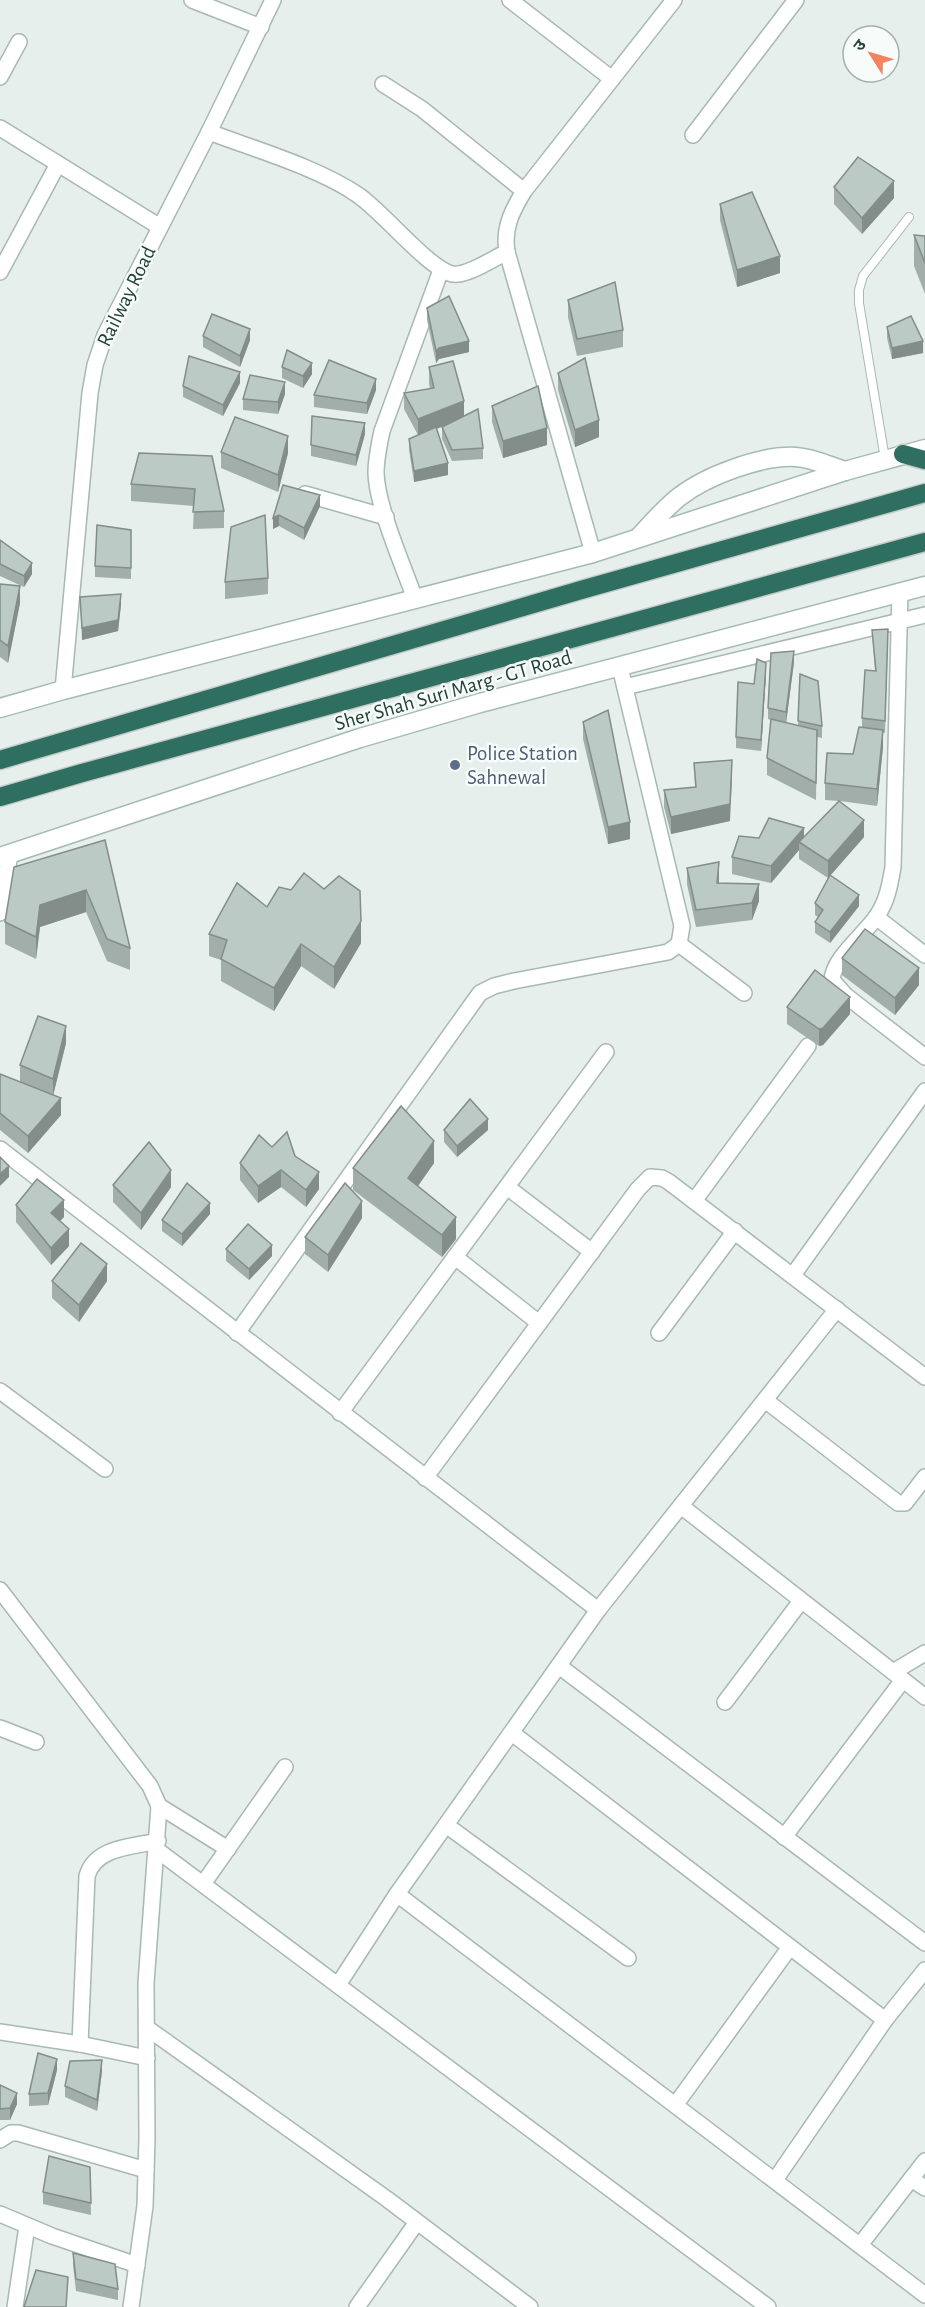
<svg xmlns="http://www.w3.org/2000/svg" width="925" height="2307" viewBox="0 0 925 2307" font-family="'Alegreya Sans','Noto Sans Devanagari',sans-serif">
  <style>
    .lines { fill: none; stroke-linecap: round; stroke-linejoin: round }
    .lane-casing { stroke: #a8b8b2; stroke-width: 10 }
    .street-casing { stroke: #a8b8b2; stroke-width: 18 }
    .secondary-casing { stroke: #a4bbb3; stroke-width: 21 }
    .highway-casing { stroke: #c2cac8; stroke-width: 21 }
    .lane { stroke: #fff; stroke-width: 8 }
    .street { stroke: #fff; stroke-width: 15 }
    .secondary { stroke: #fff; stroke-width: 18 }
    .highway { stroke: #2f6f62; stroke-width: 18 }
    .wall { fill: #a1aea9 }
    .shaded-wall { fill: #838d89 }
    .building { fill: #bbcac4; stroke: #838d89; stroke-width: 1.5 }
    .service-dot { fill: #5c6f8a; stroke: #f7fbf9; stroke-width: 2 }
    .labels { text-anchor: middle; stroke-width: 5; stroke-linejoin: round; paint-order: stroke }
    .street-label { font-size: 21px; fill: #24423a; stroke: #f7fbf9 }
    .service-label { font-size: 21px; fill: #4e5e75; stroke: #f7fbf9; text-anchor: start }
  </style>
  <rect width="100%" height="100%" fill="#e6efeb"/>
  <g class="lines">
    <defs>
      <path id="lane" d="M885 459 859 303V290L863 276 909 217"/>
      <g id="street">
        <path d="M192 0 261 27"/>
        <path d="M510 0 612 79"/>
        <path d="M0 77 19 42"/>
        <path d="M383 84 422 109 524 191"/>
        <path d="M0 128 160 227"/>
        <path d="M209 132C254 149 319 168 358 195 383 212 428 268 452 274 466 277 494 258 507 252"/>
        <path d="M693 135 796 0"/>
        <path d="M0 272 58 164"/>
        <path d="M305 494 386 517"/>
        <path d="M593 553 507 252C503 228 512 211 524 191L674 0"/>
        <path d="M900 592 893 867C890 885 887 901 877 916 865 934 833 958 832 980L845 995 925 1057"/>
        <path d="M415 599C403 565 377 507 376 473 376 459 379 445 382 431L441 270"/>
        <path d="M625 687 925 615"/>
        <path d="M63 690 90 393 95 365 105 335 209 132 273 0"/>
        <path d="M0 913 10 854"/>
        <path d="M876 917 925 955"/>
        <path d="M679 944 744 993"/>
        <path d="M0 1149 598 1610"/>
        <path d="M507 1187 592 1252"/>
        <path d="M694 1201 808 1046"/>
        <path d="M455 1257 539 1323"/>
        <path d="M793 1275 925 1091"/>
        <path d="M237 1333 480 993 494 986 514 981 668 952 679 944 682 926 620 667"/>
        <path d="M659 1333 735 1231"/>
        <path d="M0 1391 105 1469"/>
        <path d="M765 1400 898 1503H905L925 1477"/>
        <path d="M340 1413 606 1052"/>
        <path d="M425 1478 638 1189 650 1177 662 1178 669 1182 925 1377"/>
        <path d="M681 1506 925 1697"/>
        <path d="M0 1590 150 1786 159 1806 146 1983 147 2138 145 2206 131 2307"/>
        <path d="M559 1666 925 1943"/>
        <path d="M893 1672 925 1653"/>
        <path d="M725 1702 801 1601"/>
        <path d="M0 1728 36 1742"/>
        <path d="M512 1733 885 2020"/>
        <path d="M159 1806 228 1849"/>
        <path d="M446 1825 628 1958"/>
        <path d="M784 1837 903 1680"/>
        <path d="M157 1850 768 2307"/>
        <path d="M203 1884 285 1767"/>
        <path d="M397 1894 925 2295"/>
        <path d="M338 1985 397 1894 598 1610 837 1309"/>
        <path d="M147 2028 387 2199 530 2307"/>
        <path d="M0 2032 80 2044 147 2058"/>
        <path d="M80 2044 87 1876C95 1847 132 1847 158 1841"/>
        <path d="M676 2104 790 1947"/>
        <path d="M0 2140 11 2133H18L146 2170"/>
        <path d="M911 2179 925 2188"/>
        <path d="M775 2180 885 2020 925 1970"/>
        <path d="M0 2214 52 2236 137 2265"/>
        <path d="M860 2245 925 2161"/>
        <path d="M15 2307 27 2226"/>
        <path d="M357 2307 417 2222"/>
      </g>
      <g id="secondary">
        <path d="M639 537C652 523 664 509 679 497 706 476 761 455 796 457 813 458 829 466 845 471"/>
        <path d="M0 708 63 690 593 553 845 471 925 449"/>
        <path d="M0 857 360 738 480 703 925 586"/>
      </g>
      <g id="highway">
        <path d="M903 454 925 460"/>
        <path d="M0 760 581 590 925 493"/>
        <path d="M0 797 82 773 925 542"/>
      </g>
    </defs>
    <use href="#lane" class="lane-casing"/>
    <use href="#street" class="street-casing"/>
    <use href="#secondary" class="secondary-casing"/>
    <use href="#highway" class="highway-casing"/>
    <use href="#lane" class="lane"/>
    <use href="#street" class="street"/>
    <use href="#secondary" class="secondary"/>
    <use href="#highway" class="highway"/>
  </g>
  <g class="wall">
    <path d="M834 187 894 198 862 234 834 204Z"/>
    <path d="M720 204 780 273 737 287 720 220Z"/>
    <path d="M914 235 925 236V294L914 266Z"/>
    <path d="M568 300 623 330V347L577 356 568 317Z"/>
    <path d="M427 308 469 352 439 359 436 363 427 320Z"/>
    <path d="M887 327 923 353 892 359 887 338Z"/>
    <path d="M203 336 250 340 240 367 203 347Z"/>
    <path d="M282 367 312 374 303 388 282 378Z"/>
    <path d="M429 367 464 416 483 448V459L452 461 442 439V427L447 425 436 429 448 475 414 482 409 450V439L418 435 404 409V393L430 389 429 384Z"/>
    <path d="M558 373 599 437 575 447 558 390Z"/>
    <path d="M240 383 223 416 183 397V386Z"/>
    <path d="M376 390 367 414 314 407V395Z"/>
    <path d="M285 394 278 414 243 410V399Z"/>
    <path d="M492 406 547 445 503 458 492 422Z"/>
    <path d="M365 434 356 466 311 456V445Z"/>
    <path d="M221 452 288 453 278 492 221 468Z"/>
    <path d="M212 456 224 511V528L193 529 194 506 131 501V484Z"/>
    <path d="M320 495V506L304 540 279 526 273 529V518Z"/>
    <path d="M131 530V579L95 577V566Z"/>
    <path d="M0 540 32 574 24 587 0 576Z"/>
    <path d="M268 578V594L225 599V582Z"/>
    <path d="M0 584 20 603 8 663 0 657Z"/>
    <path d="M80 597 121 605 118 631 82 640Z"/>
    <path d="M872 630 888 641 885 733 883 732V747L877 806 840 801 864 837 830 876 859 906 830 943 815 933V922L818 917 815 915V903L828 878 799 859V850L771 883 732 874V857L759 838 804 837 839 801 825 800V783L853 754 862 727V718L875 671Z"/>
    <path d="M794 662 786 723 798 726 800 674 822 726V738L817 737 816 800 767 775V758L771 720 768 719V708Z"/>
    <path d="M766 674 761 751 736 748V737L754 684Z"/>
    <path d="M583 722 630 839 608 844 583 739Z"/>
    <path d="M694 763 730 821 671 834 664 807V790L695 787Z"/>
    <path d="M105 840 130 948V970L107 961 86 912 40 927 36 959 5 944V922Z"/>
    <path d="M687 868 719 879V883L759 901 752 920 696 927 687 884Z"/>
    <path d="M267 907 361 943 334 989 301 966 274 1011 221 981V960L209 956V934Z"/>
    <path d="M842 958 919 985 895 1015 842 975Z"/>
    <path d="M787 1007 850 1014 823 1045 819 1046 787 1024Z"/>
    <path d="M66 1043 53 1095 61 1115 28 1153 0 1130V1074L20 1082V1065Z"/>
    <path d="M444 1130H488L457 1157 444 1142Z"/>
    <path d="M272 1147 295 1156 319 1189 306 1207 281 1187 258 1203 240 1180V1163Z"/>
    <path d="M434 1163 418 1186 456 1239 442 1257 353 1190V1168Z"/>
    <path d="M113 1185 171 1187 141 1230 113 1202Z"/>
    <path d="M16 1205 64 1217 60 1221 69 1246 51 1265 16 1222Z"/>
    <path d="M210 1214 182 1246 162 1231V1220Z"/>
    <path d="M362 1218 328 1272 305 1254V1237Z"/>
    <path d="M226 1249 272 1256 249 1280 226 1261Z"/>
    <path d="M52 1281H107L79 1322 52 1298Z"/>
    <path d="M57 2070 48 2105 29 2106V2094Z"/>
    <path d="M102 2071 97 2111 65 2097V2086Z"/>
    <path d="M0 2085 17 2104 10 2120H0Z"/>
    <path d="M90 2167 91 2215 43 2204V2192Z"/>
    <path d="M73 2253 118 2289V2300L76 2291 73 2265Z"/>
  </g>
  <g class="shaded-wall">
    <path d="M894 181V198L862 234V218Z"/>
    <path d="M780 256V273L737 287V270Z"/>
    <path d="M250 329V340L240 367V356Z"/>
    <path d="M469 341V352L439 359 436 363V351L439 348Z"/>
    <path d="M923 341V353L892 359V348Z"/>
    <path d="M312 363V374L303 388V376Z"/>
    <path d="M240 372V383L223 416V405Z"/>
    <path d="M376 379V390L367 414V403Z"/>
    <path d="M285 382V394L278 414V402Z"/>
    <path d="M464 401V418L418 436V419Z"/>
    <path d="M599 420V437L575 447V430Z"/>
    <path d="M365 423V434L356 466V455Z"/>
    <path d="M547 428V445L503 458V441Z"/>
    <path d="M288 436V453L278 492V475Z"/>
    <path d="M448 463V475L414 482V471Z"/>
    <path d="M320 495V506L304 540V528Z"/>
    <path d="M279 515V526L273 529V518Z"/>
    <path d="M32 563V574L24 587V576Z"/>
    <path d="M20 586V603L8 663V646Z"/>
    <path d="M121 594V605L118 631 82 640V628Z"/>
    <path d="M794 651V662L786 723V712Z"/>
    <path d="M766 663V674L761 751V740Z"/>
    <path d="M883 730V747L877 806V789Z"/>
    <path d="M732 777 730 821 671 834V817Z"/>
    <path d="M864 820V837L828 878V861Z"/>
    <path d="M630 822V839L608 844V827Z"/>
    <path d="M804 828V845L799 842V850L771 883V866Z"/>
    <path d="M719 862V879L717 900V883Z"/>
    <path d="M759 884V901L752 920V903Z"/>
    <path d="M86 890V912L40 927 36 959V937L40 905Z"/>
    <path d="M859 895V906L830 943V932Z"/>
    <path d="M361 921V943L334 989V967Z"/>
    <path d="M301 944V966L274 1011V988Z"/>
    <path d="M919 968V985L895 1015V998Z"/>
    <path d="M850 997V1014L823 1045 819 1046V1029Z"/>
    <path d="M66 1026V1043L53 1096V1079Z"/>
    <path d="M61 1098V1115L28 1153V1136Z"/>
    <path d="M488 1119V1130L457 1157V1146Z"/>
    <path d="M434 1141V1163L408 1200V1178Z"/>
    <path d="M9 1166V1177L0 1186V1174Z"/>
    <path d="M171 1170V1187L141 1230V1213Z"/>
    <path d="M281 1170V1187L258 1203V1186Z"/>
    <path d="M319 1172V1189L306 1207V1190Z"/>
    <path d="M64 1200V1217L51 1230V1213Z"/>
    <path d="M362 1201V1218L328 1272V1255Z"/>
    <path d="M210 1203V1214L182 1246V1234Z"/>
    <path d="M456 1217V1239L442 1257V1235Z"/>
    <path d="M69 1229V1246L51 1265V1248Z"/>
    <path d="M272 1245V1256L249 1280V1269Z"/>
    <path d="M107 1264V1281L79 1322V1305Z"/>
    <path d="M57 2059V2070L48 2105V2093Z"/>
    <path d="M102 2060V2071L97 2111V2100Z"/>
    <path d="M17 2093V2104L10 2120V2108Z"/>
  </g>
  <g class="building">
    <path d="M858 157 894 181 862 218 834 187Z"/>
    <path d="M752 192 780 256 737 270 720 204Z"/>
    <path d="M914 235 925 236V263Z"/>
    <path d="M615 282 623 330 577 339 568 300Z"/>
    <path d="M449 296 469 341 439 348 436 351 427 308Z"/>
    <path d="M212 314 250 329 240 356 203 336Z"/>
    <path d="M911 316 923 341 892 348 887 327Z"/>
    <path d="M287 350 312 363 303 376 282 367Z"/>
    <path d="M189 356 240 372 223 405 183 386Z"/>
    <path d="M585 358 599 420 575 430 558 373Z"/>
    <path d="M329 360 376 379 367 403 314 395Z"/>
    <path d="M453 361 464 401 418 419 404 393 434 388 429 367Z"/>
    <path d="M250 375 285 382 278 402 243 399Z"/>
    <path d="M538 386 547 428 503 441 492 406Z"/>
    <path d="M478 409 483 448 452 450 442 427Z"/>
    <path d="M312 416 365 423 356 455 311 445Z"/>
    <path d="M235 417 288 436 278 475 221 452Z"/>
    <path d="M436 427 448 463 414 471 409 439Z"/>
    <path d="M139 453 212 456 224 511 193 512 195 489 131 484Z"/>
    <path d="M283 485 320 495 304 528 279 515 273 518Z"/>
    <path d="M265 515 268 578 225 582 231 527Z"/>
    <path d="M97 525 131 530V568L95 566Z"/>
    <path d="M0 540 32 563 24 576 0 564Z"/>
    <path d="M0 584 20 586 8 646 0 640Z"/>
    <path d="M121 594 118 620 82 628 80 597Z"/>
    <path d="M888 629 885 721 862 718 865 670 876 671 872 630Z"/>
    <path d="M794 651 786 712 768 708 771 653Z"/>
    <path d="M757 659 766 663 761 740 736 737 738 682 754 684Z"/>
    <path d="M800 674 818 681 822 726 798 721Z"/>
    <path d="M608 710 630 822 608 827 583 722Z"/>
    <path d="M771 719 817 730 816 783 767 758Z"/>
    <path d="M859 727 883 730 877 789 825 783 827 753 853 754Z"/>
    <path d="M732 760 730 804 671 817 664 790 696 787 694 763Z"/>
    <path d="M839 801 864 820 828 861 799 842Z"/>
    <path d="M769 818 804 828 771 866 732 857 739 836 759 838Z"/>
    <path d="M105 840 130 948 107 939 86 890 40 905 36 937 5 922 14 867Z"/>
    <path d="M719 862 717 883 759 884 752 903 696 910 687 868Z"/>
    <path d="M304 873 324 889 339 876 360 891 361 921 334 967 301 944 274 988 221 959 227 940 209 934 237 883 267 907 279 887 291 890Z"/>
    <path d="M830 875 859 895 830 932 815 922 823 910 815 903Z"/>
    <path d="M865 929 919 968 895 998 842 958Z"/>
    <path d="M815 970 850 997 823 1028 819 1029 787 1007Z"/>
    <path d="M38 1016 66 1026 53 1079 20 1065Z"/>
    <path d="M0 1074 61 1098 28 1136 0 1113Z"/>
    <path d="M470 1099 488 1119 457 1146 444 1130Z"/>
    <path d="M401 1106 434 1141 408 1178 456 1217 442 1235 353 1168Z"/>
    <path d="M287 1132 295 1156 319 1172 306 1190 281 1170 258 1186 240 1163 259 1135 272 1147Z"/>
    <path d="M149 1142 171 1170 141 1213 113 1185Z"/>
    <path d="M0 1157 9 1166 0 1174Z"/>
    <path d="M37 1179 64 1200 51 1213 69 1229 51 1248 16 1205Z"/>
    <path d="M187 1183 210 1203 182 1234 162 1220Z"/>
    <path d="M345 1183 362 1201 328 1255 305 1237Z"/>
    <path d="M248 1224 272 1245 249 1269 226 1249Z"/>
    <path d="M81 1243 107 1264 79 1305 52 1281Z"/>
    <path d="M38 2053 57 2059 48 2093 29 2094Z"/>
    <path d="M102 2060 97 2100 65 2086 70 2061Z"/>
    <path d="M0 2085 17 2093 10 2108 0 2109Z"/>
    <path d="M49 2156 90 2167 91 2203 43 2192Z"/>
    <path d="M73 2253 115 2264 118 2289 76 2279Z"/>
    <path d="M36 2270 68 2277 66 2307H24Z"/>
  </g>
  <circle class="service-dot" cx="455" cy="765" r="6"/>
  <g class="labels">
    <g class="street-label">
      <text transform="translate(126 296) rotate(-64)" y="7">Railway Road</text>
      <text transform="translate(453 690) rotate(-16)" y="7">Sher Shah Suri Marg - GT Road</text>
    </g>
    <g class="service-label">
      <text x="467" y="760">Police Station<tspan x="467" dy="24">Sahnewal</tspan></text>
    </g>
  </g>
  <g transform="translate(871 54) rotate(307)"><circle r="28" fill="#f7fbf9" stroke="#a3b1ad" stroke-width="1.5"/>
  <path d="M0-4.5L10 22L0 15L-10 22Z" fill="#f4845f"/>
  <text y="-9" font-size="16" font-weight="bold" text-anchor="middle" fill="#24423a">उ</text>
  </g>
</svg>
